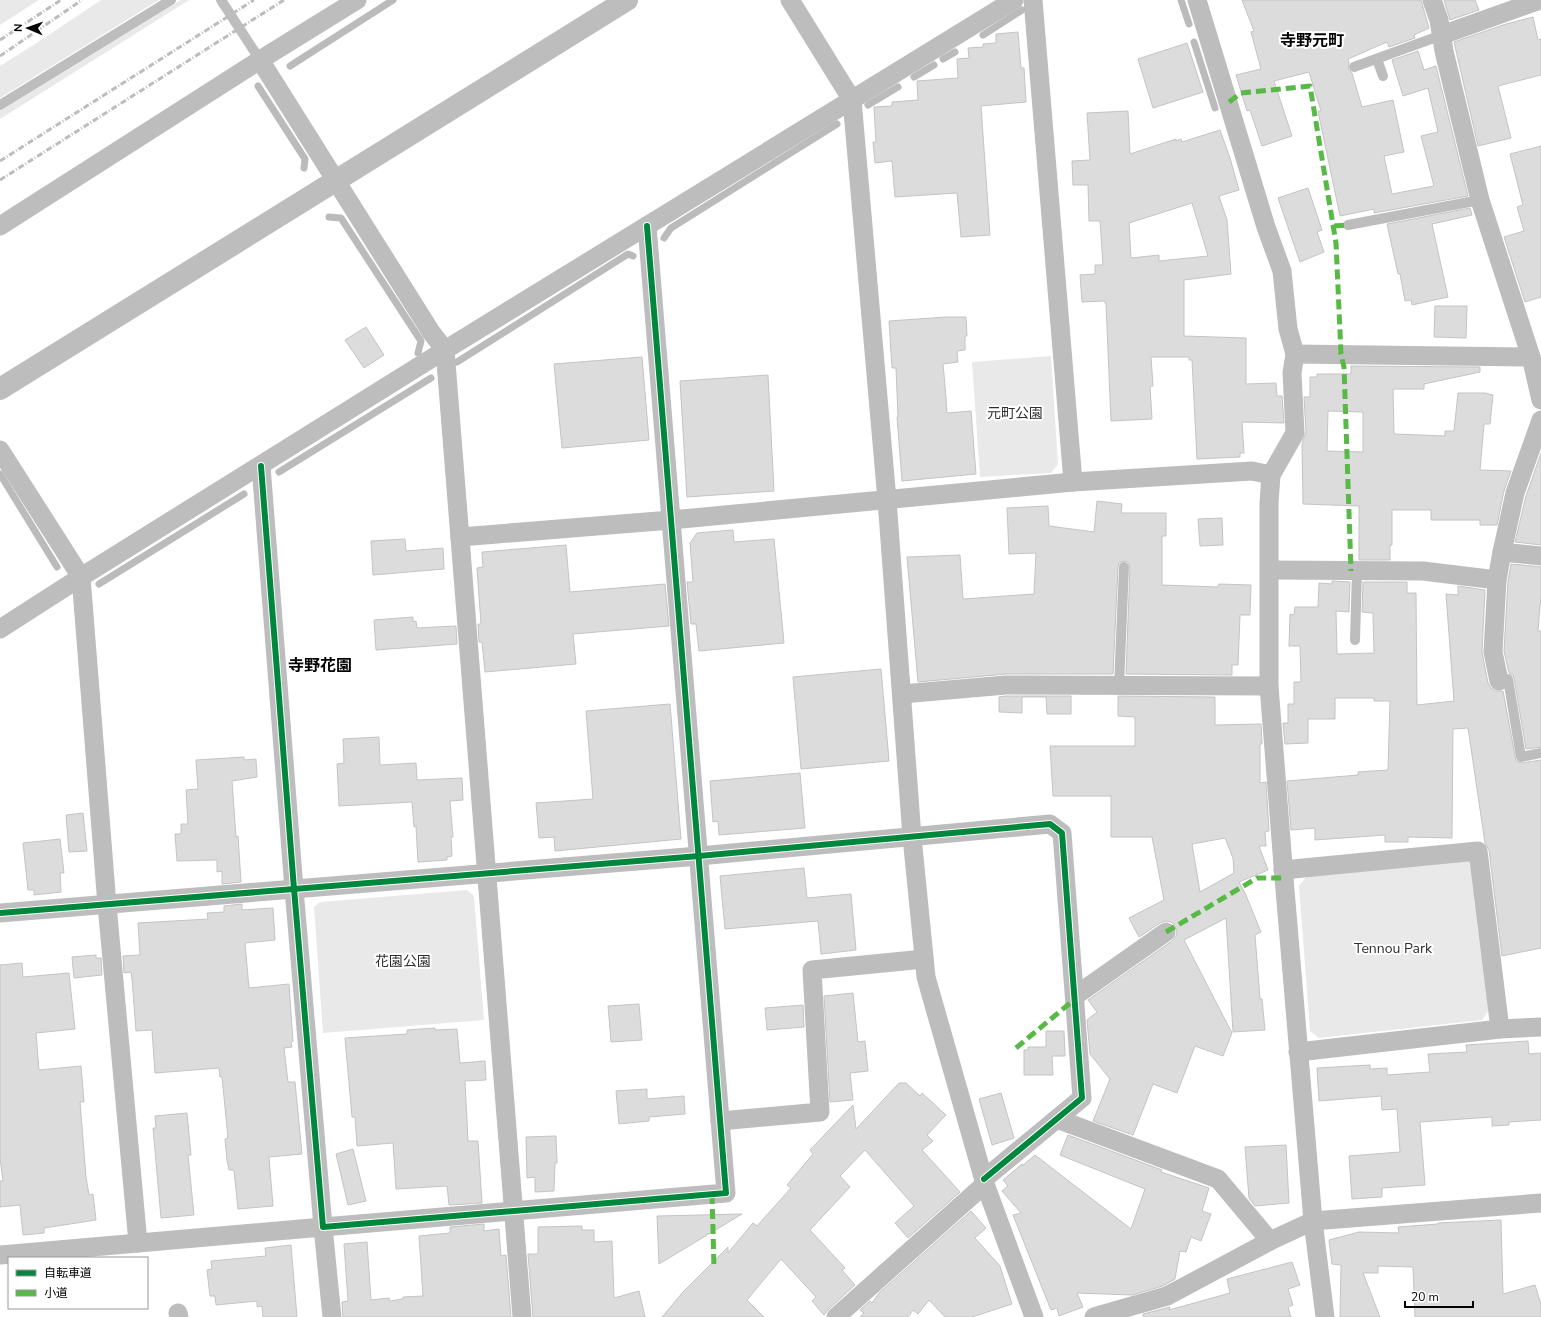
<svg xmlns="http://www.w3.org/2000/svg" width="1541" height="1317" viewBox="0 0 1541 1317" font-family="'Nunito Sans','Noto Sans JP',sans-serif">
  <style>
    .green { fill: #e9e9e9 }
    .lines { fill: none; stroke-linecap: round; stroke-linejoin: round }
    .stream { stroke: #bbb; stroke-width: 7 }
    .building { fill: #dcdcdc; stroke: #c4c4c4; fill-rule: evenodd }
    .service { stroke: #bdbdbd; stroke-width: 10 }
    .minor { stroke: #bdbdbd; stroke-width: 19 }
    .tertiary { stroke: #bdbdbd; stroke-width: 22 }
    .rail { stroke: #bdbdbd; stroke-width: 3; stroke-dasharray: 6 2 1 2; stroke-linecap: butt }
    .quiet { stroke: #58b947; stroke-width: 5; stroke-dasharray: 10 5; stroke-linecap: butt }
    .cycleway-casing { stroke: #fff; stroke-width: 8 }
    .cycleway { stroke: #00873e; stroke-width: 6 }
    .labels { text-anchor: middle; stroke-width: 4; stroke-linejoin: round; paint-order: stroke }
    .park-label { font-size: 14px; fill: #2e2e2e; stroke: #fff }
    .quarter-label { font-size: 16px; font-weight: bold; fill: #000; stroke: #fff }
  </style>
  <rect width="100%" height="100%" fill="#fff"/>
  <g class="green">
    <path d="M0 0H39L0 25Z"/>
    <path d="M101 0H159L0 98V66L35 44Z"/>
    <path d="M181 0H189L0 119V111Z"/>
    <path d="M1051 356 1058 464 1051 473 980 477 972 362Z"/>
    <path d="M1466 858 1474 866 1489 1010 1482 1020 1319 1038 1310 1031 1299 886 1307 876Z"/>
    <path d="M467 890 474 896 484 1020 323 1033 314 907 320 902Z"/>
  </g>
  <g class="lines">
    <g class="stream">
      <path d="M1181 0 1189 24"/>
      <path d="M983 35 1022 10"/>
      <path d="M1194 42 1215 108"/>
      <path d="M943 59 955 52"/>
      <path d="M290 66 393 0"/>
      <path d="M914 77 934 65"/>
      <path d="M258 86 305 159 304 168"/>
      <path d="M868 105 898 87"/>
      <path d="M329 217 341 218 421 341 418 353"/>
      <path d="M664 238 671 228 837 124"/>
      <path d="M457 362 628 254 633 256"/>
      <path d="M279 472 431 378"/>
      <path d="M0 474 57 567"/>
      <path d="M99 584 244 494"/>
    </g>
  </g>
  <g class="building">
    <path d="M1242 0H1421L1429 28 1414 35 1415 38 1389 47 1387 42 1348 59 1349 63 1348 69 1352 73 1362 107 1393 100 1404 152 1384 156 1392 194 1434 186 1421 136 1438 132 1428 88 1403 96 1392 60 1418 51 1424 70 1436 66 1468 196 1374 213V209L1340 216 1318 111H1321L1309 72 1274 81 1292 136 1262 146 1250 110 1247 111 1236 75 1261 69 1251 32 1254 31Z"/>
    <path d="M1444 0H1475L1479 10 1450 20Z"/>
    <path d="M1533 17 1538 40 1541 39V75L1498 86 1511 138 1478 146 1454 42 1506 24Z"/>
    <path d="M1018 32 1021 68H1024L1026 102 981 106 990 235 961 237 957 193 895 197 892 161 875 163 873 142H876L874 107 892 106V102L918 100 917 81 958 78 957 59 969 58 968 48 983 47V44L996 43V34Z"/>
    <path d="M1187 43 1203 92 1153 108 1138 59Z"/>
    <path d="M1128 111 1130 154 1176 139V141L1181 139 1182 142 1220 130 1230 158 1239 190 1219 196 1227 220 1231 274 1184 280V336L1246 338V384L1276 383 1277 396H1282L1284 423 1242 422 1244 453H1240V457L1197 459 1192 360H1189V357H1151L1153 386H1150L1152 419 1111 421 1106 303H1105V301L1082 302 1080 275 1095 274V265H1103L1100 221H1089L1088 185H1073L1072 161 1090 160 1087 113ZM1192 203 1208 256 1159 261V255L1131 258 1129 223Z"/>
    <path d="M1541 146V297L1525 302 1504 237 1524 231 1517 207 1523 205 1510 154Z"/>
    <path d="M1308 188 1322 230 1317 232 1324 252 1300 262 1278 198Z"/>
    <path d="M1470 208 1472 215 1432 224 1448 297 1412 305 1411 300 1405 301 1400 274H1398L1387 224Z"/>
    <path d="M1435 306H1467L1466 338 1434 337Z"/>
    <path d="M946 317H966L967 336H965V350L957 351 958 362 943 364 945 385 947 413 971 411 976 474 902 481 897 417H898L896 368H892L889 321Z"/>
    <path d="M366 327 384 355 364 368 345 340Z"/>
    <path d="M642 357 649 440 562 448 554 364Z"/>
    <path d="M1351 366 1480 367V372L1424 384V389H1393L1394 434 1445 436V431H1454L1458 393H1485L1493 395 1490 424H1484L1480 470 1511 471 1504 491 1497 525H1480V520H1431V510H1392V545H1390V560H1359V506L1303 504 1302 443 1306 432 1304 397H1310V377H1317V374H1351ZM1328 411 1363 412V452L1327 451Z"/>
    <path d="M768 375 774 491 687 497 680 381Z"/>
    <path d="M1541 453V545L1515 542 1526 496Z"/>
    <path d="M1097 501 1122 504 1121 513H1166V536H1162V585L1218 587 1219 584 1251 585 1250 615H1240L1238 665H1232V675L1126 674 1130 567 1128 562 1124 561 1119 563 1118 567 1113 674H1006L918 682 907 557 960 555 963 599 1034 594 1036 553 1009 554 1007 508 1048 506 1049 526 1094 532Z"/>
    <path d="M1222 518 1223 545 1200 546 1198 519Z"/>
    <path d="M733 530 734 542 774 539 784 643 699 651 696 624H691L687 582H693L690 543 697 533Z"/>
    <path d="M405 539 406 551 443 548 444 569 373 575 371 541Z"/>
    <path d="M566 545 570 592 665 584 669 626 573 634 576 664 485 672 482 642H479L478 624H481L477 568 483 567 482 552Z"/>
    <path d="M1511 564 1541 567V595L1538 631H1541V747L1526 749 1514 678 1513 675 1509 673 1504 651 1508 581Z"/>
    <path d="M1332 581 1350 582 1349 612 1336 611 1337 654 1374 653 1373 613 1362 612 1363 582H1407V593H1416L1417 705 1454 701 1446 594 1458 595V586L1485 590 1482 652 1488 683 1491 688 1495 691H1503L1516 761 1522 763 1541 760V948L1502 956 1489 850 1485 843 1468 728 1453 729 1452 838 1408 837V842H1385V835L1315 840V828L1291 830 1287 781 1358 775V772L1388 770 1390 701H1374V698H1335V719H1308V743L1285 744 1283 723H1288V704H1294V682H1301L1300 646H1289L1290 614 1294 615 1295 607H1318L1319 583 1332 584Z"/>
    <path d="M413 617V622L416 621 417 628 456 626 457 644 376 650 374 620Z"/>
    <path d="M881 669 889 761 801 769 793 677Z"/>
    <path d="M1006 696H1071V714H1047L1046 697H1022V713L999 712V697Z"/>
    <path d="M1118 696 1215 697V725L1261 724 1262 744H1260V783L1266 782 1269 831 1265 832 1266 846H1259L1268 870 1239 882 1245 893 1261 932 1255 935 1260 999H1262L1265 1030 1233 1032 1226 918 1184 940 1232 1033 1223 1056 1195 1046 1177 1093 1153 1084 1133 1135 1093 1121 1110 1079 1090 1054 1087 1020 1097 1012 1088 1000 1172 941 1176 936 1177 931 1175 926 1171 922 1165 921 1160 923 1139 937 1129 918 1164 900 1152 837H1111V796H1053L1050 746H1135V717L1118 716ZM1225 838 1233 858 1234 873 1200 892 1192 844Z"/>
    <path d="M670 704 681 839 555 851 554 837 539 838 536 803 593 799 586 711Z"/>
    <path d="M379 737 380 765 416 763 417 780 462 778 463 800 450 801 453 837H451L452 856 447 857V860L418 862 416 826 414 827 412 802 339 806 337 764 344 763 343 739Z"/>
    <path d="M244 757V760L256 759 257 777 232 781 236 837 238 836 241 882 222 884V871L217 872V860L177 861 175 834H181V824H188L186 790 198 789 196 760Z"/>
    <path d="M800 773 805 828 719 835 718 821 713 822 710 781Z"/>
    <path d="M83 813 87 851 69 852 66 815Z"/>
    <path d="M60 839 64 873H60L61 892 34 895V890H28L23 843Z"/>
    <path d="M804 868 807 898 851 894 856 950 821 954 818 921 725 929 720 876Z"/>
    <path d="M242 904V910L273 908 275 940 245 943 249 988 289 984 293 1041 291 1042 292 1047 284 1048 288 1082H295L302 1154 269 1157 273 1206 238 1209 234 1170H229L227 1160 225 1139 228 1138 222 1077H220L219 1068 155 1073 152 1030 136 1031 132 979 131 972 124 973 123 956 140 955 138 923 208 919 207 913 224 912V906Z"/>
    <path d="M96 955V958H101L102 975 74 978 72 957Z"/>
    <path d="M22 963 23 977 69 973 75 1029 36 1033 39 1070 81 1066 84 1102H80L86 1177 89 1195 93 1194 96 1220 44 1228V1233L23 1235 20 1205 0 1207V1181H3L0 1158V965Z"/>
    <path d="M853 993 858 1042 865 1041 868 1071 850 1073 853 1100 830 1102 824 996Z"/>
    <path d="M639 1004 642 1040 611 1042 608 1006Z"/>
    <path d="M803 1005 804 1027 767 1030 765 1008Z"/>
    <path d="M435 1028V1030L457 1029 460 1063 485 1061 486 1080 465 1081 468 1141H478L482 1203 449 1205 447 1186 396 1189 393 1143 357 1146 355 1117H352L345 1038 407 1034V1030Z"/>
    <path d="M1046 1031H1064L1065 1056H1052L1053 1075H1024V1050H1028V1047H1046Z"/>
    <path d="M1528 1041 1529 1054 1541 1053V1120L1509 1122V1125L1492 1126V1117L1420 1122 1425 1185 1382 1188V1197L1352 1199 1349 1156 1400 1152 1397 1109 1382 1110 1381 1096 1319 1101 1317 1068 1370 1065V1069L1387 1068V1075L1430 1072 1428 1054 1467 1052 1466 1045Z"/>
    <path d="M899 1083H906L920 1096 922 1093 946 1115 927 1135 933 1141 922 1150 960 1192 908 1238 895 1223 914 1206 865 1150 840 1176 850 1187 810 1230 845 1268 842 1270 855 1285 829 1309 824 1315 812 1301 816 1297 781 1259 747 1300 764 1317H662L683 1292 728 1247V1253L753 1223 757 1226 791 1188 787 1185 813 1154 810 1150 853 1105 856 1129Z"/>
    <path d="M647 1089V1099L684 1096 685 1114 649 1117V1121L619 1124 616 1091Z"/>
    <path d="M1001 1093 1014 1138 992 1145 979 1099Z"/>
    <path d="M187 1113 191 1155H188L194 1215 161 1218 153 1128H156L155 1116Z"/>
    <path d="M1068 1135 1162 1170 1161 1172 1209 1188 1202 1211 1211 1214 1201 1241 1191 1237 1186 1252 1180 1251 1175 1279 1163 1286 1132 1295 1077 1293 1083 1307 1059 1316 1057 1308 1051 1310 1013 1215 1021 1213 1002 1191 1008 1186 1003 1180 1022 1164V1166L1035 1155 1131 1229 1145 1189 1060 1155Z"/>
    <path d="M556 1136 557 1163H555L554 1191 535 1192V1177L527 1178 526 1137Z"/>
    <path d="M1286 1145 1289 1203 1255 1206 1249 1198 1245 1147Z"/>
    <path d="M353 1149 366 1201 348 1205 336 1154Z"/>
    <path d="M971 1211 986 1228 975 1238 1000 1266 1012 1304 972 1317H945L929 1300 918 1314 913 1310 908 1317H860L864 1313 860 1310 870 1301 872 1303 879 1293Z"/>
    <path d="M742 1214 659 1264 657 1216Z"/>
    <path d="M1501 1220 1503 1294 1535 1285 1541 1304V1317H1415L1413 1267 1378 1266V1273H1363L1380 1317H1340L1341 1265 1332 1264 1329 1240 1359 1232 1399 1233 1398 1227 1438 1224V1223Z"/>
    <path d="M484 1224V1231L499 1229 501 1256 506 1255 511 1317H343L342 1302 348 1301 344 1244 367 1242 371 1300 389 1298 390 1301 403 1299V1297L423 1296 419 1236 450 1233V1227Z"/>
    <path d="M582 1226V1230H594V1242L612 1241 614 1298 639 1291 645 1317H533L528 1254H538V1227Z"/>
    <path d="M291 1245 297 1317H263L262 1306 257 1307V1301L216 1305 215 1296H210L207 1270 212 1269 211 1261 266 1256 265 1248Z"/>
    <path d="M1292 1262 1300 1285 1288 1289 1293 1305 1288 1307 1291 1317H1143V1314L1170 1307 1169 1310 1230 1293 1227 1279Z"/>
  </g>
  <g class="lines">
    <g class="service">
      <path d="M221 0 260 60"/>
      <path d="M1377 59 1383 76"/>
      <path d="M1354 67 1442 35"/>
      <path d="M0 105 171 0"/>
      <path d="M1348 225 1480 200"/>
      <path d="M1355 640 1357 571"/>
      <path d="M1499 681 1508 679 1521 757 1541 753"/>
      <path d="M1119 686 1124 567"/>
    </g>
    <g class="minor">
      <path d="M790 0 852 100 887 500 912 837 926 977 985 1184 1034 1317"/>
      <path d="M1033 0 1073 482"/>
      <path d="M1197 0 1266 227 1282 271 1288 329 1295 354 1292 373 1295 433 1271 475 1269 503V686L1284 878 1313 1221 1325 1317"/>
      <path d="M1442 35 1540 0"/>
      <path d="M260 60 431 332 445 350 522 1317"/>
      <path d="M0 226 260 60 357 0"/>
      <path d="M1295 354 1531 357 1480 200 1444 51 1439 20 1432 0"/>
      <path d="M1531 357 1541 400"/>
      <path d="M0 450 81 577 107 905 138 1243"/>
      <path d="M261 466 294 889 323 1227 726 1193 647 226"/>
      <path d="M460 537 671 520 1073 482 1252 471 1271 475"/>
      <path d="M1502 552 1515 493 1541 420"/>
      <path d="M1270 570 1423 571 1497 580"/>
      <path d="M0 629 81 577 445 350 1014 0"/>
      <path d="M1499 681 1493 652 1497 580 1502 552 1541 556"/>
      <path d="M902 694 1006 685 1269 686"/>
      <path d="M1283 870 1478 851 1500 1029"/>
      <path d="M0 913 699 856 1050 824 1062 833 1082 1098 984 1179"/>
      <path d="M1075 996 1166 932"/>
      <path d="M1298 1052 1500 1029 1541 1027"/>
      <path d="M1057 1119 1218 1179 1270 1241"/>
      <path d="M720 1121 820 1112 812 970 924 959"/>
      <path d="M0 1255 323 1227 332 1317"/>
      <path d="M178 1313 179 1317"/>
      <path d="M836 1317 985 1184"/>
      <path d="M1094 1317 1167 1296 1270 1241 1313 1221 1541 1203"/>
    </g>
    <path class="tertiary" d="M0 389 627 0"/>
    <g class="rail">
      <path d="M0 40 61 0"/>
      <path d="M0 56 82 0"/>
      <path d="M0 161 254 0"/>
      <path d="M0 180 284 0"/>
    </g>
    <g class="quiet">
      <path d="M1229 102 1241 93 1310 86 1336 243 1341 354 1344 367 1351 571"/>
      <path d="M1334 226 1348 225"/>
      <path d="M1166 932 1257 878H1284"/>
      <path d="M1016 1048 1075 999"/>
      <path d="M712 1194 714 1268"/>
    </g>
    <defs>
      <g id="cycleway">
        <path d="M261 466 294 889 323 1227 726 1193 647 226"/>
        <path d="M0 913 699 856 1050 824 1062 833 1082 1098 984 1179"/>
      </g>
    </defs>
    <use href="#cycleway" class="cycleway-casing"/>
    <use href="#cycleway" class="cycleway"/>
  </g>
  <g class="labels">
    <g class="park-label">
      <text x="1015" y="418">元町公園</text>
      <text x="1393" y="953">Tennou Park</text>
      <text x="403" y="966">花園公園</text>
    </g>
    <g class="quarter-label">
      <text x="1312" y="46">寺野元町</text>
      <text x="320" y="671">寺野花園</text>
    </g>
  </g>
  <rect x="8" y="1257" width="140" height="52" fill="#ffffff" stroke="#999999"/>
  <rect x="16" y="1270" width="20" height="6" fill="#00873e" stroke="#999999"/>
  <text x="44" y="1277" font-size="12" fill="#000000">自転車道</text>
  <rect x="16" y="1290" width="20" height="6" fill="#58b947" stroke="#999999"/>
  <text x="44" y="1297" font-size="12" fill="#000000">小道</text>
  <g transform="translate(28 28) rotate(272)" stroke="#ffffff" stroke-width="3" paint-order="stroke">
  <path d="M0-3L7 15L0 10L-7 15Z" fill="#000000"/>
  <text y="-6" font-size="11" font-weight="bold" text-anchor="middle" fill="#000000">N</text>
  </g>
  <path d="M1405 1301v6h68v-6" fill="none" stroke="#000000" stroke-width="2"/>
  <text x="1411" y="1301" font-size="12" fill="#000000" stroke="#ffffff" stroke-width="3" paint-order="stroke">20 m</text>
</svg>
